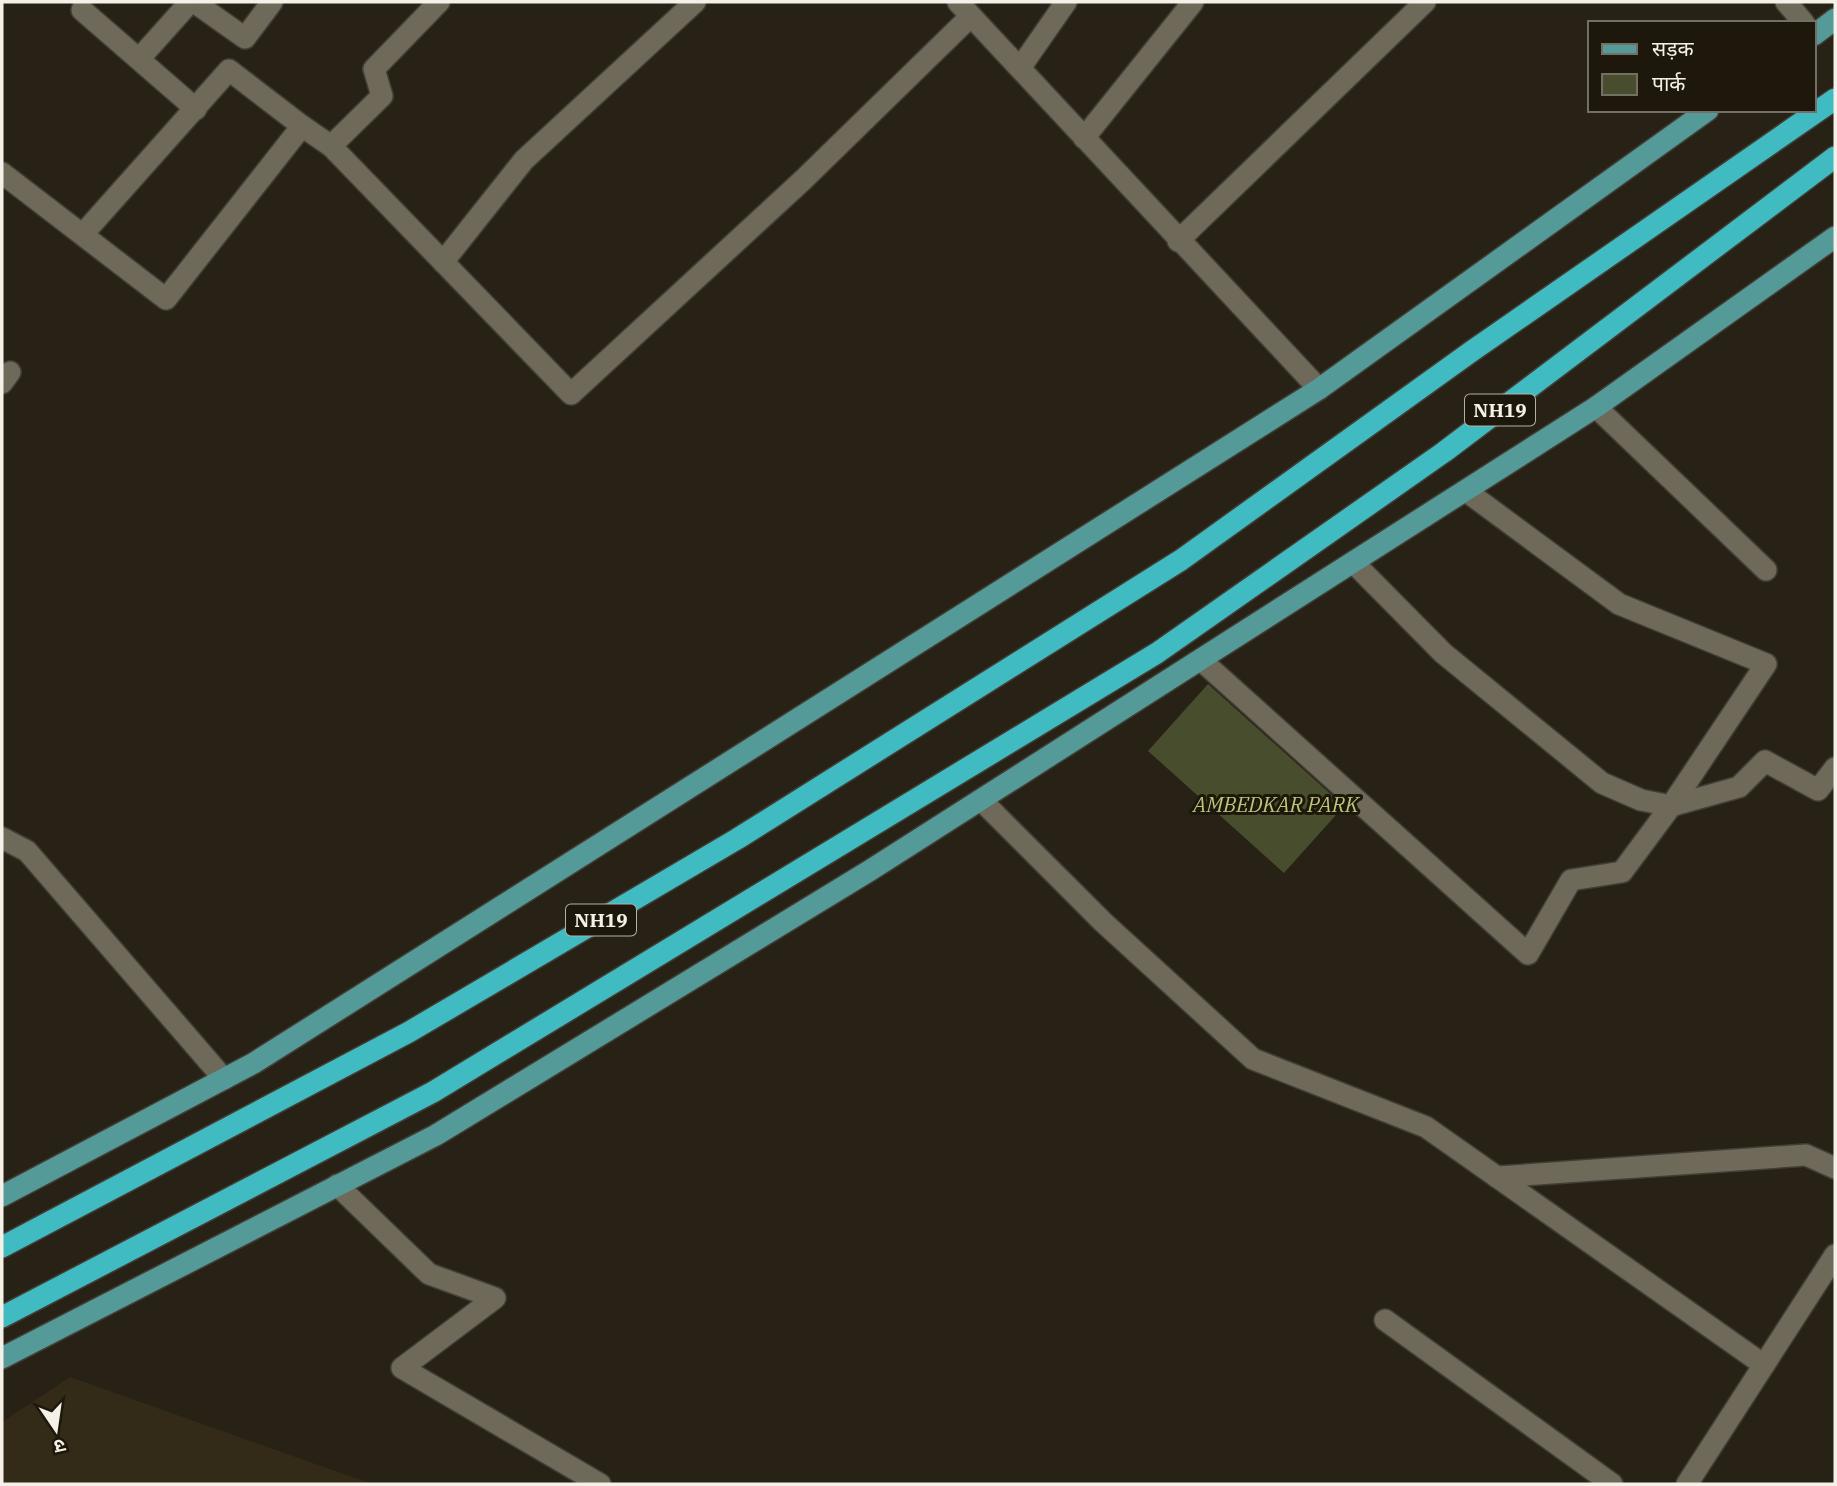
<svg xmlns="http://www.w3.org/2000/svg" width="1837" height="1486" viewBox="0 0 1837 1486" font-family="'IBM Plex Serif','Noto Sans Devanagari',serif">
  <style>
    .built { fill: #332b17 }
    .green { fill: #484d2e }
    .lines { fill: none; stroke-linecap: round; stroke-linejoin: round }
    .minor-casing { stroke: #423e35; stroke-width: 24 }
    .major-casing { stroke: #423e35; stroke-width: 24 }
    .highway-casing { stroke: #423e35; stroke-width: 24 }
    .minor { stroke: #6f695a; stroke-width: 21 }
    .major { stroke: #539a98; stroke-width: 21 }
    .highway { stroke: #40bbc2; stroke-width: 21 }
    .labels { text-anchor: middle; stroke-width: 6; stroke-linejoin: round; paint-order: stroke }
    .shield { fill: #1e180c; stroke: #b4b0a6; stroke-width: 2 }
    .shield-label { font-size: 19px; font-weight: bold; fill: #f5f1e8 }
    .park-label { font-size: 21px; font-style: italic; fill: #bcc77a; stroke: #1e180c }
  </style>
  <rect width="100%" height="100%" fill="#272215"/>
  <path class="built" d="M70 1377 372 1484H2V1422Z"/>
  <path class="green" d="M1208 684 1344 806 1284 873 1148 751Z"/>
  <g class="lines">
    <defs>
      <g id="minor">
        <path d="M194 2 245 38 272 2"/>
        <path d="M439 2 374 69 382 96 331 146 571 394 803 180 971 16"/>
        <path d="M958 2 1319 389"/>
        <path d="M1786 2 1804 23"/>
        <path d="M82 10 196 109"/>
        <path d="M139 59 190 2"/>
        <path d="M1020 68 1066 2"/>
        <path d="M1084 138 1193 2"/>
        <path d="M2 173 166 299 302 126 331 146"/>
        <path d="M83 234 229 70 302 126"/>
        <path d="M1178 241 1425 2"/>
        <path d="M443 262 524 160 695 2"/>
        <path d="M2 383 10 372"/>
        <path d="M1596 407 1766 570"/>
        <path d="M1354 563 1443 653 1602 783 1641 800 1671 806 1739 787 1765 761 1818 790 1835 768"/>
        <path d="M1202 661 1528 954 1571 880 1622 872 1671 806 1766 664 1619 604 1466 491"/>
        <path d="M981 800 1103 922 1253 1059 1426 1127 1764 1365"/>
        <path d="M2 838 27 851 224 1079"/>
        <path d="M1497 1177 1806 1155 1835 1168"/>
        <path d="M337 1185 429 1274 495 1298 402 1368 600 1484"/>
        <path d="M1385 1320 1612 1484"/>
        <path d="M1687 1484 1835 1255"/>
      </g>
      <g id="major">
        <path d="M1814 35 1835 19"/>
        <path d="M2 1196 254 1063 1319 389 1708 110"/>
        <path d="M2 1358 436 1135 869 871 1596 407 1835 237"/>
      </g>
      <g id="highway">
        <path d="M2 1247 409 1032 737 839 1181 560 1472 351 1835 99"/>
        <path d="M2 1317 433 1092 1157 653 1444 452 1835 157"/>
      </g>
    </defs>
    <use href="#minor" class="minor-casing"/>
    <use href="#major" class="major-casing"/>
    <use href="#highway" class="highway-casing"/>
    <use href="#minor" class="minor"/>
    <use href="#major" class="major"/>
    <use href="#highway" class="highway"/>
  </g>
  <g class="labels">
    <g class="shield">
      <rect x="1465" y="394.5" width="70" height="31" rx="5"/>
      <rect x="566" y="904.5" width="70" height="31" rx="5"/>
    </g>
    <g class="shield-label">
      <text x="1500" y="417">NH19</text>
      <text x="601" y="927">NH19</text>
    </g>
    <g class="park-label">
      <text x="1276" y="812">AMBEDKAR PARK</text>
    </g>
  </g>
  <rect width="1837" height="1486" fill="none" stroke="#f5f1e8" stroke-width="7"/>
  <rect x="1588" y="21" width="228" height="91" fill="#1e180c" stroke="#746f64" stroke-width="2"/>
  <rect x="1602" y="44" width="35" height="10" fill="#539a98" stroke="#746f64" stroke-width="2"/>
  <text x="1652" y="56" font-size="21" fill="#f5f1e8">सड़क</text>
  <rect x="1602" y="74" width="35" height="21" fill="#484d2e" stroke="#746f64" stroke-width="2"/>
  <text x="1652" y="91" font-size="21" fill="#f5f1e8">पार्क</text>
  <g transform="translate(56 1430) rotate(167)" stroke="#1e180c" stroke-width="5" paint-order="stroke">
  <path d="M0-5L12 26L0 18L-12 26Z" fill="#f5f1e8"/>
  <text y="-10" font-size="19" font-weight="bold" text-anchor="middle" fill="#f5f1e8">उ</text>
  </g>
</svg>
